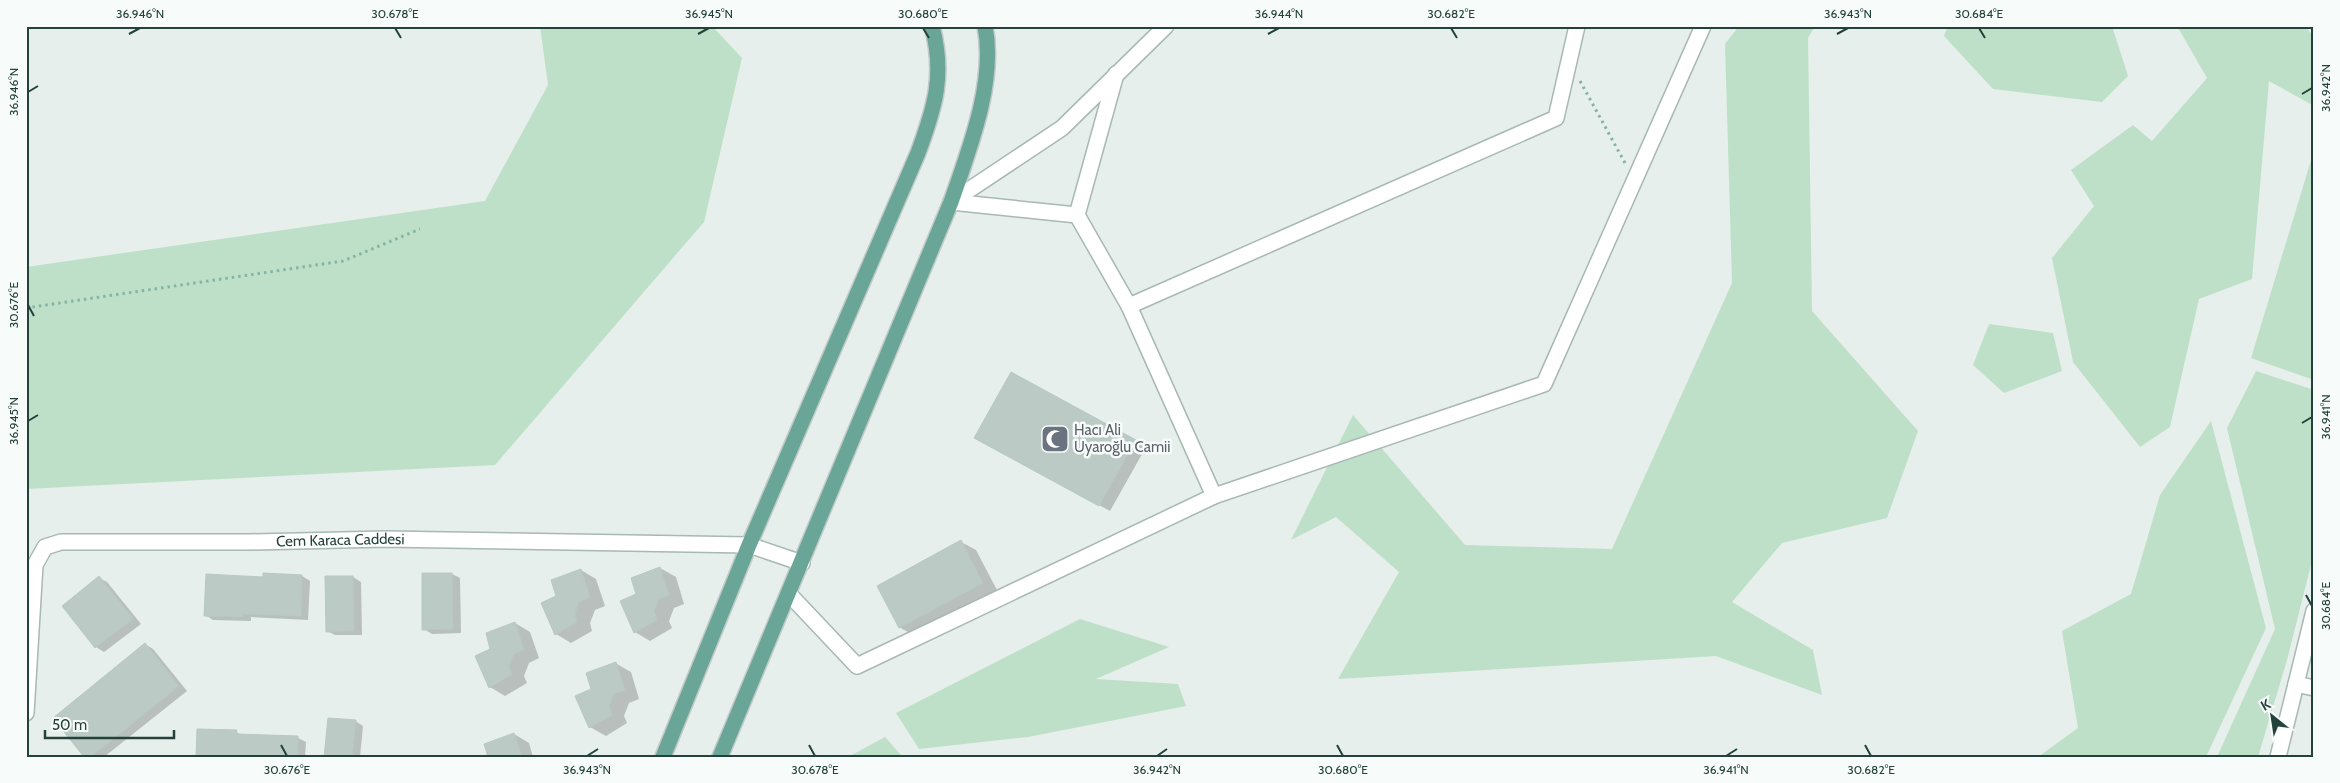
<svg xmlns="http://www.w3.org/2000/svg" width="2340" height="783" viewBox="0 0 2340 783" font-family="Cabin,sans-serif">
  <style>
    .green { fill: #bee0c8 }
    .shadow { fill: #0003 }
    .building { fill: #bbcac4; stroke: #b8c9c2 }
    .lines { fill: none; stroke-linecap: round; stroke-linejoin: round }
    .minor-casing { stroke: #a8b8b3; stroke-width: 18 }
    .tertiary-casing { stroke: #a8b8b3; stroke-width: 18 }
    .primary-casing { stroke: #c1cac8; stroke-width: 18 }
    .path { stroke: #85b4a6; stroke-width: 3; stroke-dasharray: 2.5 4; stroke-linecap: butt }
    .minor { stroke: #fff; stroke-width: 15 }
    .tertiary { stroke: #fff; stroke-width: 15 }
    .primary { stroke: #69a698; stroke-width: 15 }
    .ticks { fill: none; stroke: #23423b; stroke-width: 2 }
    .labels { text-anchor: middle; stroke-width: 5; stroke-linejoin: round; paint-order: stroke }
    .worship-label { font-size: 15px; fill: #5b616d; stroke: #f7fbf9; text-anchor: start }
    .street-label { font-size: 15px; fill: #23423b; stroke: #f7fbf9 }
    .neatline { fill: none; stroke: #23423b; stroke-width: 2 }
    .ticks-label { font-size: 12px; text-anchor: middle; fill: #23423b }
  </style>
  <rect width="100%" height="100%" fill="#e6efeb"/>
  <g class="green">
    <path d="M540 26H712L742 58 704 222 495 465 26 489V267L485 201 548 85Z"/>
    <path d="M1739 26H1815L1808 38 1812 311 1918 431 1887 518 1782 543 1732 602 1813 650 1822 695 1716 656 1338 679 1399 572 1336 517 1291 540 1353 415 1465 545 1612 549 1732 283 1725 44Z"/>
    <path d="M1948 26H2112L2128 76 2102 102 1993 89 1944 36Z"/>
    <path d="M2177 26H2305L2314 37V106L2269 81 2252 279 2199 299 2170 427 2140 447 2073 362 2052 258 2094 206 2071 170 2133 125 2152 141 2207 78Z"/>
    <path d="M2312 157 2314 158V380L2251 358Z"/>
    <path d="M1989 324 2053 333 2062 371 2004 393 1973 365Z"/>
    <path d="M2256 371 2314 390V553L2287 660 2258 757H2217L2275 629 2227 428Z"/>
    <path d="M2211 421 2266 628 2206 757H2038L2078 728 2062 631 2131 594 2160 495Z"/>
    <path d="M1080 619 1169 647 1096 679 1178 684 1186 706 1028 737 919 749 896 713Z"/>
    <path d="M885 737 901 755 848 757Z"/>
  </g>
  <g class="shadow">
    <path d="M1012 373 1146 447 1110 511 976 437Z"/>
    <path d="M961 542 976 550 998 592 915 636 899 627Z"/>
    <path d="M660 568 676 577 684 604 674 608 669 621 672 628 650 641 635 632 637 594Z"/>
    <path d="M581 570 596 579 605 606 595 610 590 623 592 631 571 643 556 634 558 597Z"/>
    <path d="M423 574H452L460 578 461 633 432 634 424 629Z"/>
    <path d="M302 576 310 581 308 620 251 617V621L213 620 205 615 264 578Z"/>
    <path d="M353 577 361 582 362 635H335L327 631Z"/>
    <path d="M99 578 107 582 141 624 104 652 96 647 64 607Z"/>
    <path d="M515 623 530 632 539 658 529 663 524 676 527 683 505 696 490 687 492 649Z"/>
    <path d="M145 644 153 649 187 691 104 757H86Z"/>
    <path d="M615 663 631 672 639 699 629 703 624 716 627 723 606 736 590 727 592 689Z"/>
    <path d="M355 721 363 726 360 757H326Z"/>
    <path d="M236 732 244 736 298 738 306 742 305 757H197Z"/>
    <path d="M514 734 529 743 533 757H489Z"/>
  </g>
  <g class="building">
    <path d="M1011 372 1136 440 1099 506 974 438Z"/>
    <path d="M961 540 983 583 899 628 877 586Z"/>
    <path d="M660 567 669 595 659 599 654 611 657 620 634 633 620 601 636 594 631 578Z"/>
    <path d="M581 569 590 597 579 602 575 613 577 622 555 635 541 603 556 596 551 580Z"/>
    <path d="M263 573 302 575 301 616 243 614V617L204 616 206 574 263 577Z"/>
    <path d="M422 573H452L453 629 422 630Z"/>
    <path d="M99 576 133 619 95 648 62 606Z"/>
    <path d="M325 576H353L354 631 326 632Z"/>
    <path d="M515 622 524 650 514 654 509 666 512 674 489 688 475 656 490 649 486 633Z"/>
    <path d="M145 643 179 686 91 757H84L53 718Z"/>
    <path d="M616 662 625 690 614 694 609 706 612 715 589 728 575 696 591 689 586 673Z"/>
    <path d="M328 718 356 720 352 757H324Z"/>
    <path d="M197 729 237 730 236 734 298 736V757H196Z"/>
    <path d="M514 733 522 757H488L484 744Z"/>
  </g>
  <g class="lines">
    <defs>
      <g id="minor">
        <path d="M1116 74 1077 215 1129 306"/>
        <path d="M951 202 1062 128 1166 26"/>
        <path d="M951 202 1077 215"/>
        <path d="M1214 496 1129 306 1556 118 1577 26"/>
        <path d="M789 594 857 666 1214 496 1544 384 1703 26"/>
        <path d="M2296 684 2314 688"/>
        <path d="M2278 757 2314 611"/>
      </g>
      <g id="tertiary">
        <path id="s1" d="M26 713 35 565 45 547 61 542H249L385 539 749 545 802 563"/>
      </g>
      <g id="primary">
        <path d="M663 757 749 545 918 153C935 107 945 75 932 26"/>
        <path d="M720 757 951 202C969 150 996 82 985 26"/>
      </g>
    </defs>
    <use href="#minor" class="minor-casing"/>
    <use href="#tertiary" class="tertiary-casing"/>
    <use href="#primary" class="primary-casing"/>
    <g class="path">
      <path d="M1580 81 1625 163"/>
      <path d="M26 308 343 261 420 229"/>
    </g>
    <use href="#minor" class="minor"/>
    <use href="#tertiary" class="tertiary"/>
    <use href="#primary" class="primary"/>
  </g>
  <path class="ticks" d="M395 28 401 38M923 28 929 38M1451 28 1457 38M1979 28 1985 38M129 34 140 28M698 34 709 28M1268 34 1279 28M1837 34 1848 28M28 92 38 86M2302 94 2312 88M28 305 34 316M28 421 38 415M2302 423 2312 417M2306 595 2312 606M281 745 287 756M809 745 815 756M1337 745 1343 756M1865 745 1871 756M587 756 598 749M1157 756 1167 749M1726 756 1737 749"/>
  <defs>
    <symbol id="mosque-square" viewBox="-11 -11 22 22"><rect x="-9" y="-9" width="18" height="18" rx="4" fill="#6b7280" stroke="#f7fbf9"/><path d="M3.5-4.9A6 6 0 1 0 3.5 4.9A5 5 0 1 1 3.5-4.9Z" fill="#fff"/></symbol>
  </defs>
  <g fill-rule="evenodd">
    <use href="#mosque-square" x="1039" y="423" width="32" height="32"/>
  </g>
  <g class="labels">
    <g class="worship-label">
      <text x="1074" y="435">Hacı Ali<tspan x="1074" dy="17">Uyaroğlu Camii</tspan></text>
    </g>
    <g class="street-label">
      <text dy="5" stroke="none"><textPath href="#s1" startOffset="465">Cem Karaca Caddesi</textPath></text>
    </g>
  </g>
  <rect width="2340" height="783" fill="none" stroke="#f7fbf9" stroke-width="55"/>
  <g transform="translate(2272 716) rotate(330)" stroke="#f7fbf9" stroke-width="4" paint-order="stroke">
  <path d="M0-4L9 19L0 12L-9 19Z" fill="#23423b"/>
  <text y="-8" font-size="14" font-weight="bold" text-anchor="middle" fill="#23423b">K</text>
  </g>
  <path d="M45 730v8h129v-8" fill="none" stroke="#23423b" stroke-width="2.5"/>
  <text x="52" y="730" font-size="15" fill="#23423b" stroke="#f7fbf9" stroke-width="4" paint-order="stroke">50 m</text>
  <rect x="28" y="28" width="2284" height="728" class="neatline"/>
  <g class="ticks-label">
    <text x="140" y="18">36.946°N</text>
    <text x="395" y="18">30.678°E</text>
    <text x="709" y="18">36.945°N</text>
    <text x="923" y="18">30.680°E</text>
    <text x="1279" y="18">36.944°N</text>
    <text x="1451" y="18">30.682°E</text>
    <text x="1848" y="18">36.943°N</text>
    <text x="1979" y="18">30.684°E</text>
    <text transform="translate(2326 88) rotate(-90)" y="4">36.942°N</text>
    <text transform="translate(14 92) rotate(-90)" y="4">36.946°N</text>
    <text transform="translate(14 305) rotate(-90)" y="4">30.676°E</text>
    <text transform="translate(2326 417) rotate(-90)" y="4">36.941°N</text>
    <text transform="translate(14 421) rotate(-90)" y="4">36.945°N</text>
    <text transform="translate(2326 606) rotate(-90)" y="4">30.684°E</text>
    <text x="287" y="774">30.676°E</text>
    <text x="587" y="774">36.943°N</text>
    <text x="815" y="774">30.678°E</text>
    <text x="1157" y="774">36.942°N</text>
    <text x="1343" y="774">30.680°E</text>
    <text x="1726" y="774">36.941°N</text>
    <text x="1871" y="774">30.682°E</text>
  </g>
</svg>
